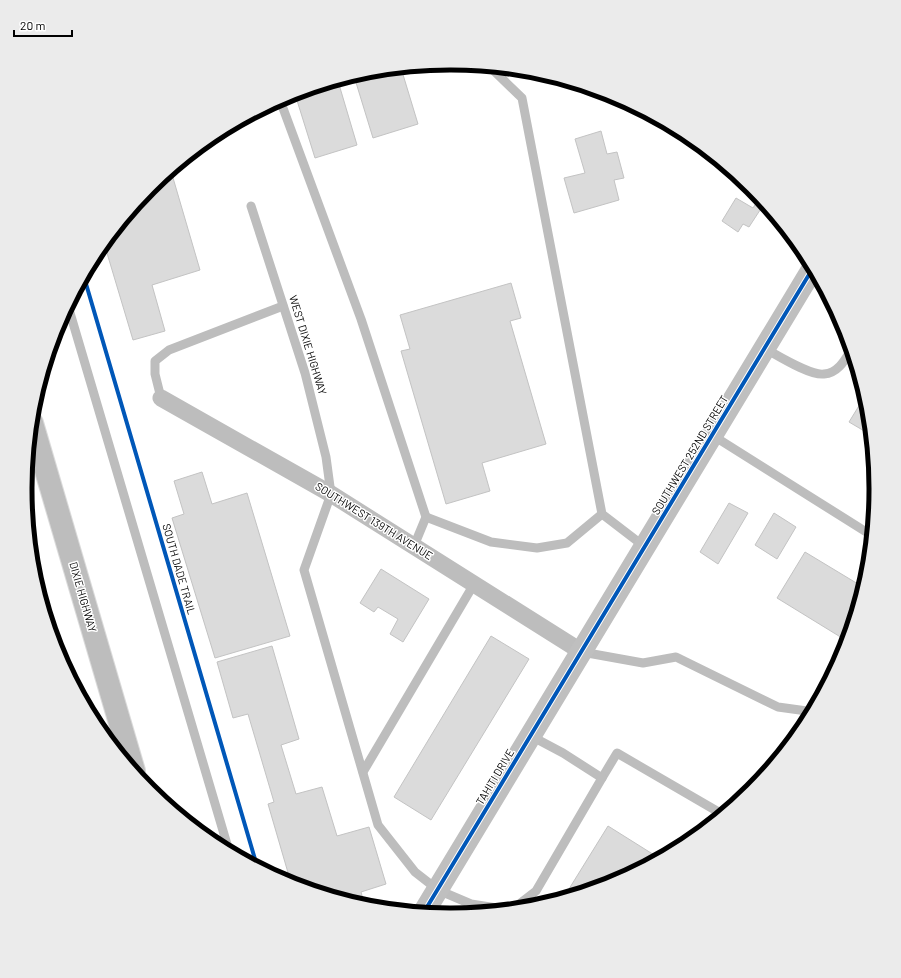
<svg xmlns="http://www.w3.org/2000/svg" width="901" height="978" viewBox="0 0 901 978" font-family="Barlow,sans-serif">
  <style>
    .building { fill: #dbdbdb; stroke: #c3c3c3 }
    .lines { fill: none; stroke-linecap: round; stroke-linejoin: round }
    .highway-casing { stroke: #dbdbdb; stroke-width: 24 }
    .lane { stroke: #bdbdbd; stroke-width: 9 }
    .street { stroke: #bdbdbd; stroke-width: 17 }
    .secondary { stroke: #bfbfbf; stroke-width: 22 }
    .highway { stroke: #bdbdbd; stroke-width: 22 }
    .cycleway-casing { stroke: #fff; stroke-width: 6 }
    .cycleway { stroke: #0057b8; stroke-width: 4 }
    .labels { text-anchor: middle; stroke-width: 3; stroke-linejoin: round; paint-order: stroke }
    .street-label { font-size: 11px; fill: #000; stroke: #fff }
    .rim { fill: none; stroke: #000; stroke-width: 5 }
  </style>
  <rect width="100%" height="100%" fill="#fff"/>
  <g class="building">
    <path d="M401 68 418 124 373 138 354 76 368 72Z"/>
    <path d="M338 81 357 145 315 158 295 94Z"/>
    <path d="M601 131 607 154 617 152 624 178 614 180 619 200 574 213 564 178 585 173 575 139Z"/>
    <path d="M171 171 200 270 152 285 165 331 133 340 104 243 150 188Z"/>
    <path d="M736 198 753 208 758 200 764 204 749 227 743 224 738 232 722 221Z"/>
    <path d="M511 283 521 318 510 321 546 444 482 463 490 491 446 504 401 351 410 349 400 315Z"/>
    <path d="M865 396 868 406 871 435 849 422Z"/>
    <path d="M202 472 212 504 247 493 290 636 215 658 172 518 184 514 174 481Z"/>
    <path d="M729 503 748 513 718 564 700 552Z"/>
    <path d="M774 513 796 527 777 559 755 545Z"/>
    <path d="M805 552 863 587 847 641 777 598Z"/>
    <path d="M381 569 429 599 403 642 390 634 398 619 378 607 374 612 360 603Z"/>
    <path d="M491 636 529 659 431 820 394 797Z"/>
    <path d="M272 646 299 739 281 745 296 794 322 787 337 836 369 827 386 884 361 892 365 906 291 883 268 804 274 802 248 714 233 718 217 662Z"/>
    <path d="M608 826 659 858 613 882 564 897Z"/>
  </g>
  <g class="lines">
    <defs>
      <path id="highway" d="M32 423 134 771"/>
    </defs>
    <use href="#highway" class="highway-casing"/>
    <g class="lane">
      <path d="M490 67 522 98 602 514 645 547"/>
      <path d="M280 100 361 319 426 517 414 546"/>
      <path d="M251 206 305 373 326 457 331 494 304 570 378 825 415 872 438 890 471 904 503 909"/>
      <path d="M68 306 229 851"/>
      <path d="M764 348C777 355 810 376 824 374 838 373 845 360 851 350"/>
      <path d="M161 398 155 374V361L169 350 283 306"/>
      <path d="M712 435 871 535"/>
      <path d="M426 517 491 542 537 548 567 543 602 514"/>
      <path d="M582 652 643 663 676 657 778 707 807 711 815 706"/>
      <path d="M531 736 563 753 602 778 617 753 722 814"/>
      <path d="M363 772 474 584"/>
      <path d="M514 908 536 891 602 778"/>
    </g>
    <path class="street" d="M161 398 331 494 582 652"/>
    <path class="secondary" d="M424 912 813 268"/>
    <use href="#highway" class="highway"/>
    <defs>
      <g id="cycleway">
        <path d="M84 277 257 866"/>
        <path d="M424 912 813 268"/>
      </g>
    </defs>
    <use href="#cycleway" class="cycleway-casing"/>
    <use href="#cycleway" class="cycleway"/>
  </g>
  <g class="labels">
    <g class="street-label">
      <text transform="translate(308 345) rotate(73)" y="4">WEST DIXIE HIGHWAY</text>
      <text transform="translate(690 455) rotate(-59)" y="4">SOUTHWEST 252ND STREET</text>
      <text transform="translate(374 521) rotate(32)" y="4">SOUTHWEST 139TH AVENUE</text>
      <text transform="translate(179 569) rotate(74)" y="4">SOUTH DADE TRAIL</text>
      <text transform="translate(83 597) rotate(74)" y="4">DIXIE HIGHWAY</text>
      <text transform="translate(495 777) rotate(-59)" y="4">TAHITI DRIVE</text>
    </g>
  </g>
  <path d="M0 0H901V978H0ZM450 70H451A418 418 0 0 1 869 488V490A418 418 0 0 1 451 908H450A418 418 0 0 1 32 490V488A418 418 0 0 1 450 70Z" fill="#ebebeb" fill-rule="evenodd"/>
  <path class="rim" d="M450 70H451A418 418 0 0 1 869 488V490A418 418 0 0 1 451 908H450A418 418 0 0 1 32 490V488A418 418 0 0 1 450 70Z"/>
  <path d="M14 30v6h58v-6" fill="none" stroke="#000000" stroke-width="2"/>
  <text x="20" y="30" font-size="12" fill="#000000" stroke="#ffffff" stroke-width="3" paint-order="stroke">20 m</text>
</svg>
